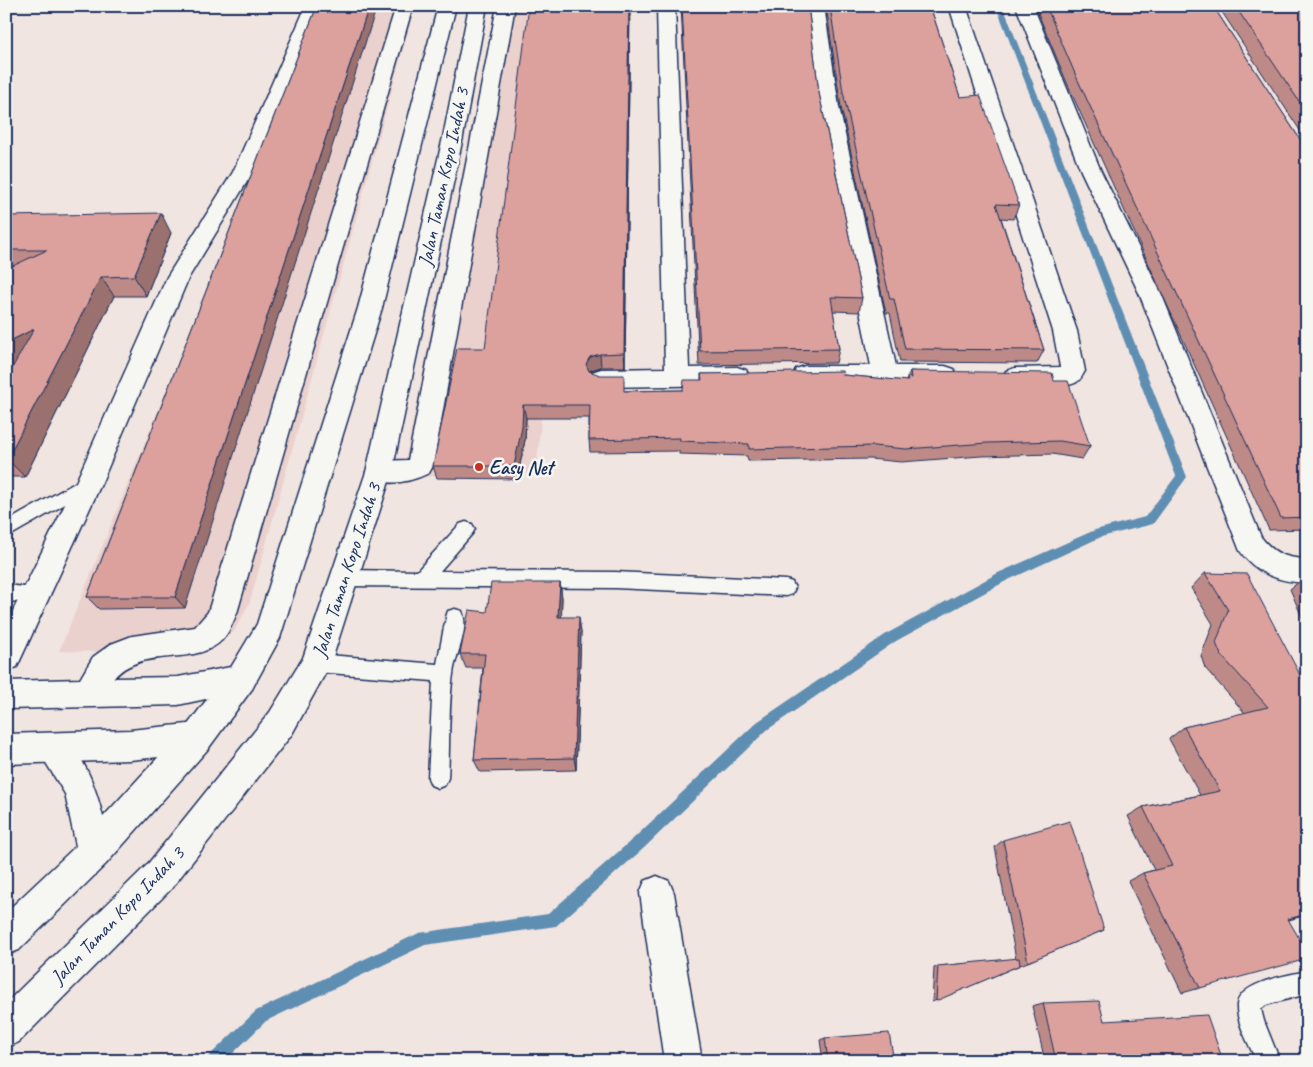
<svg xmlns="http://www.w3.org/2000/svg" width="1313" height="1067" viewBox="0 0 1313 1067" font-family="Caveat,sans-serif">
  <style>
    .built { fill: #ebd1cd }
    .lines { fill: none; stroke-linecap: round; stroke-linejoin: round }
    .stream { fill: #5e8eb3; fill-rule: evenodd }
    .lane-casing { stroke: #1b2f5e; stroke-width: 3 }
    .street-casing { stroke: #1b2f5e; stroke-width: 3 }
    .secondary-casing { stroke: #1b2f5e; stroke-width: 3 }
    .lane { fill: #f6f6f2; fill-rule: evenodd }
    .street { fill: #f6f6f2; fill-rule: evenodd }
    .secondary { fill: #f6f6f2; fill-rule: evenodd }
    .wall { fill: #bd8a87; stroke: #1b2f5e }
    .shaded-wall { fill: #9a716e; stroke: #1b2f5e }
    .building { fill: #dca19d; stroke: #1b2f5e }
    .poi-dot { fill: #c8321e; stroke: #f6f6f2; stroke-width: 2 }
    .labels { text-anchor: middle; stroke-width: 5; stroke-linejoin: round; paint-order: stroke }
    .street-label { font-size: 20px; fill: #1b2f5e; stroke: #f6f6f2 }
    .poi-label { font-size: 20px; font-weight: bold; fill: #1b2f5e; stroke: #f6f6f2; text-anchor: start }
  </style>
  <rect width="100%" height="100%" fill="#f1e5e1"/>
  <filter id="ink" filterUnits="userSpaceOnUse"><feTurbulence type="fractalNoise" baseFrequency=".02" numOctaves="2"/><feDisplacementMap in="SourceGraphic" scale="10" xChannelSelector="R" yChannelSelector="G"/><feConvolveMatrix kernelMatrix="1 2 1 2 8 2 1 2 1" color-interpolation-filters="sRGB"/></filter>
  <g filter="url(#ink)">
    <g class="built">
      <path d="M325 6H415L250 602 234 632 209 648 181 654 59 651Z"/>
      <path d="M496 6H578L536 474 402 477Z"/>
    </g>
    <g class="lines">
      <path class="stream" d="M996 6H1003L1187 477 1153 524 1101 537 1006 581 896 641 767 730 644 848 556 926 425 945 266 1021 225 1061H206L209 1056 256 1011 419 933 548 914 634 838 757 722 888 633 998 573 1095 530 1145 517 1176 476Z"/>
      <defs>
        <g id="lane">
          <path d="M89 475 95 477 97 482 95 487 6 538V522Z"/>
          <path d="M466 522 472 524 475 529 472 534 440 571 615 572 786 580 792 582 795 588 792 594 786 596 615 588 342 586 336 584 333 578 336 572 342 570 417 571 460 524Z"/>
          <path d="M6 585 43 589 46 595 43 601 37 603 6 601Z"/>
          <path d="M455 609 462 611C470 630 455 655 453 674 448 708 450 744 448 778L445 785 438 788 431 785 428 778 433 681 316 672 309 669 306 663 309 657 316 654 437 664 446 617 448 611Z"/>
          <path d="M1307 971V994L1266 1005 1261 1009 1264 1021 1280 1061H1256C1250 1045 1236 1023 1237 1005 1239 982 1289 975 1307 971Z"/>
        </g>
        <g id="street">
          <path d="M306 6H323L253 172 189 277 102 482 17 667 6 671V625L76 482 167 277 233 172Z"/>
          <path d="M396 6H413L237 613C233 622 229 633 222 640 195 668 142 645 114 678L178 677 241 665 252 669 256 679 252 689 178 705 6 709V681L80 679 93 657 111 644 132 636 195 627 208 612Z"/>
          <path d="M497 6H515L433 466 429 473C411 482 390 486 370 479L366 472 370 465 379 461 408 460Z"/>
          <path d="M657 6H675L689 368 737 367 746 370 749 376 746 382 737 385 601 387 592 384 589 378 592 372 601 369 665 368Z"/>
          <path d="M806 6H824L839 107 896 366H945L954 369 957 375 954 381 945 384H805L796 381 793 375 796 369 805 366H871L819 107Z"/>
          <path d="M949 6H966L1077 331 1085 371C1082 376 1080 381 1075 383 1062 389 1020 388 1006 383L1003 377 1006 371 1015 368 1060 367 1053 331Z"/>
          <path d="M1016 6H1033L1101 171 1161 293 1261 537C1274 554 1286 558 1307 559V583C1279 582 1256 574 1240 551L1139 293 1081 171Z"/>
          <path d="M197 723 208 727 213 738 208 749 197 753 130 760 6 764V734L130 730Z"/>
          <path d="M657 876 669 881 674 893 702 1061H664L640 893 645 881Z"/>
        </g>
        <g id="secondary">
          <path d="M438 6H456L382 308 280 638 252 689 208 749 106 864 19 950 6 955V912L76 846 65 794 37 748 42 737 53 733C82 744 96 789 103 817L186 727 230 669 257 624 358 308Z"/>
          <path d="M469 6H487L463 137 392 472 331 663 292 734 171 889 19 1042 6 1048V1003L147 865 270 712 303 658 366 472 443 137Z"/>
        </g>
      </defs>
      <use href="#lane" class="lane-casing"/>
      <use href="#street" class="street-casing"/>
      <use href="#secondary" class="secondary-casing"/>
      <use href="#lane" class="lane"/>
      <use href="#street" class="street"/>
      <use href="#secondary" class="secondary"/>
    </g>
    <g class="wall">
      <path d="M317 6 185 608 99 609 87 597Z"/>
      <path d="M630 6 625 367H601L591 370 590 372 624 391 683 390 701 380V374L843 375 906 381 910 371 1054 381 1090 446 1082 459 1052 454 981 456 901 462 870 459 748 461 747 456 679 454V451L590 452 589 440V418H526L525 440 517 479 437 478 433 466 485 348Z"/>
      <path d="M681 6H808L819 93 862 298 859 312 833 311 839 349 836 363 699 365Z"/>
      <path d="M826 6H930L960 97 1019 205 1013 219 1001 218 1044 350 1037 363 900 362 890 313H886L841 107Z"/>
      <path d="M1035 6H1213L1307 150V529L1269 530 1070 90Z"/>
      <path d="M1218 6H1307V141Z"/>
      <path d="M6 216 171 233 146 296H114L25 477H6V379L13 367 6 371Z"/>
      <path d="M1205 573 1307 688 1288 920 1200 988 1182 993 1128 881 1143 873 1154 870 1128 816 1143 807 1200 795 1169 739 1184 727 1245 713 1205 668 1201 656 1213 624 1191 588Z"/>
      <path d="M1304 578H1307V629L1290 589Z"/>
      <path d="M560 583 562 598 561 617 581 632 576 770 480 772 474 760 483 668H466L460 654 487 612Z"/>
      <path d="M1003 840 1104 930 932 1002 934 968 938 966 1016 959 995 847Z"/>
      <path d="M1043 1003 1104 1021 1223 1061H1045L1032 1006Z"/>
      <path d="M825 1038 894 1061H823L820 1040Z"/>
    </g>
    <g class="shaded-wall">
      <path d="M369 6H377L185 608 175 597Z"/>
      <path d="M629 6H630L625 367 624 353Z"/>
      <path d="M161 213 171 233 146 296 134 276Z"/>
      <path d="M101 277 114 296 25 477 7 459Z"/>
      <path d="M34 329 49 348 6 371V343Z"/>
      <path d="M600 354 601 367 591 370 587 377 586 364 590 357Z"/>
      <path d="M523 405 526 418 525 440 517 479 514 466Z"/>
      <path d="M560 583 562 598 561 632 558 617Z"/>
      <path d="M579 617 581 632 576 770 574 758Z"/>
      <path d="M1307 914V915L1267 926 1288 919Z"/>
    </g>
    <g class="building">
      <path d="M317 6H369L175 597H87Z"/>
      <path d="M529 6H629L624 353 600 354 590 357 586 364 589 371 600 375H624V391L683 390 684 380H702L701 374 842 371 843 375 908 381 907 377 911 378 910 371 1052 373 1054 381H1068L1090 446 1060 441 987 443 906 449 874 446 749 449V444L680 441V438L589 440 590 405H523L522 427 514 466H433L457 348H485Z"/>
      <path d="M682 6H808L819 93 862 298 831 297 839 349 700 351Z"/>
      <path d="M830 6H930L960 97 980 95 1019 205 996 204 1044 350 905 349 894 299H890L843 92Z"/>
      <path d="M1046 6H1213L1307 150V517L1281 518 1076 76Z"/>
      <path d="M1235 6H1307V113Z"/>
      <path d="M161 213 134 276 101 277 7 459H6V379L34 329 6 343V269L47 250H6V216Z"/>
      <path d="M1205 573 1247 574 1307 688V914L1288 919 1307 952V959L1200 988 1143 873 1172 866 1143 807 1220 791 1184 727 1268 707 1221 655 1216 643 1228 610Z"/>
      <path d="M1304 578H1307V585Z"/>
      <path d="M491 583H560L558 617H579L574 758 474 760 485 654H460L469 610 487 612Z"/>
      <path d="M1070 821 1104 930 1028 962 1003 840Z"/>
      <path d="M1019 958 1020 965 936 1001 938 966Z"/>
      <path d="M1099 1001 1104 1021 1207 1015 1223 1061H1056L1043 1003Z"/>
      <path d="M889 1033 894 1061H828L825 1038Z"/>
    </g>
  </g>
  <circle class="poi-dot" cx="479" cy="467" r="5"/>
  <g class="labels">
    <g class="street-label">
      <text transform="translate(443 177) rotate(-78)" y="7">Jalan Taman Kopo Indah 3</text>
      <text transform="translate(346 570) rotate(-72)" y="7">Jalan Taman Kopo Indah 3</text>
      <text transform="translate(117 915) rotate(-46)" y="7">Jalan Taman Kopo Indah 3</text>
    </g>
    <g class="poi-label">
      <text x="489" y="474">Easy Net</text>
    </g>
  </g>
  <rect width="1313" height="1067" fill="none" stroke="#f6f6f2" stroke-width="25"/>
  <rect x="12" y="12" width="1288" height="1042" fill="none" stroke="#1b2f5e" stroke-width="2" filter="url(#ink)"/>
</svg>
